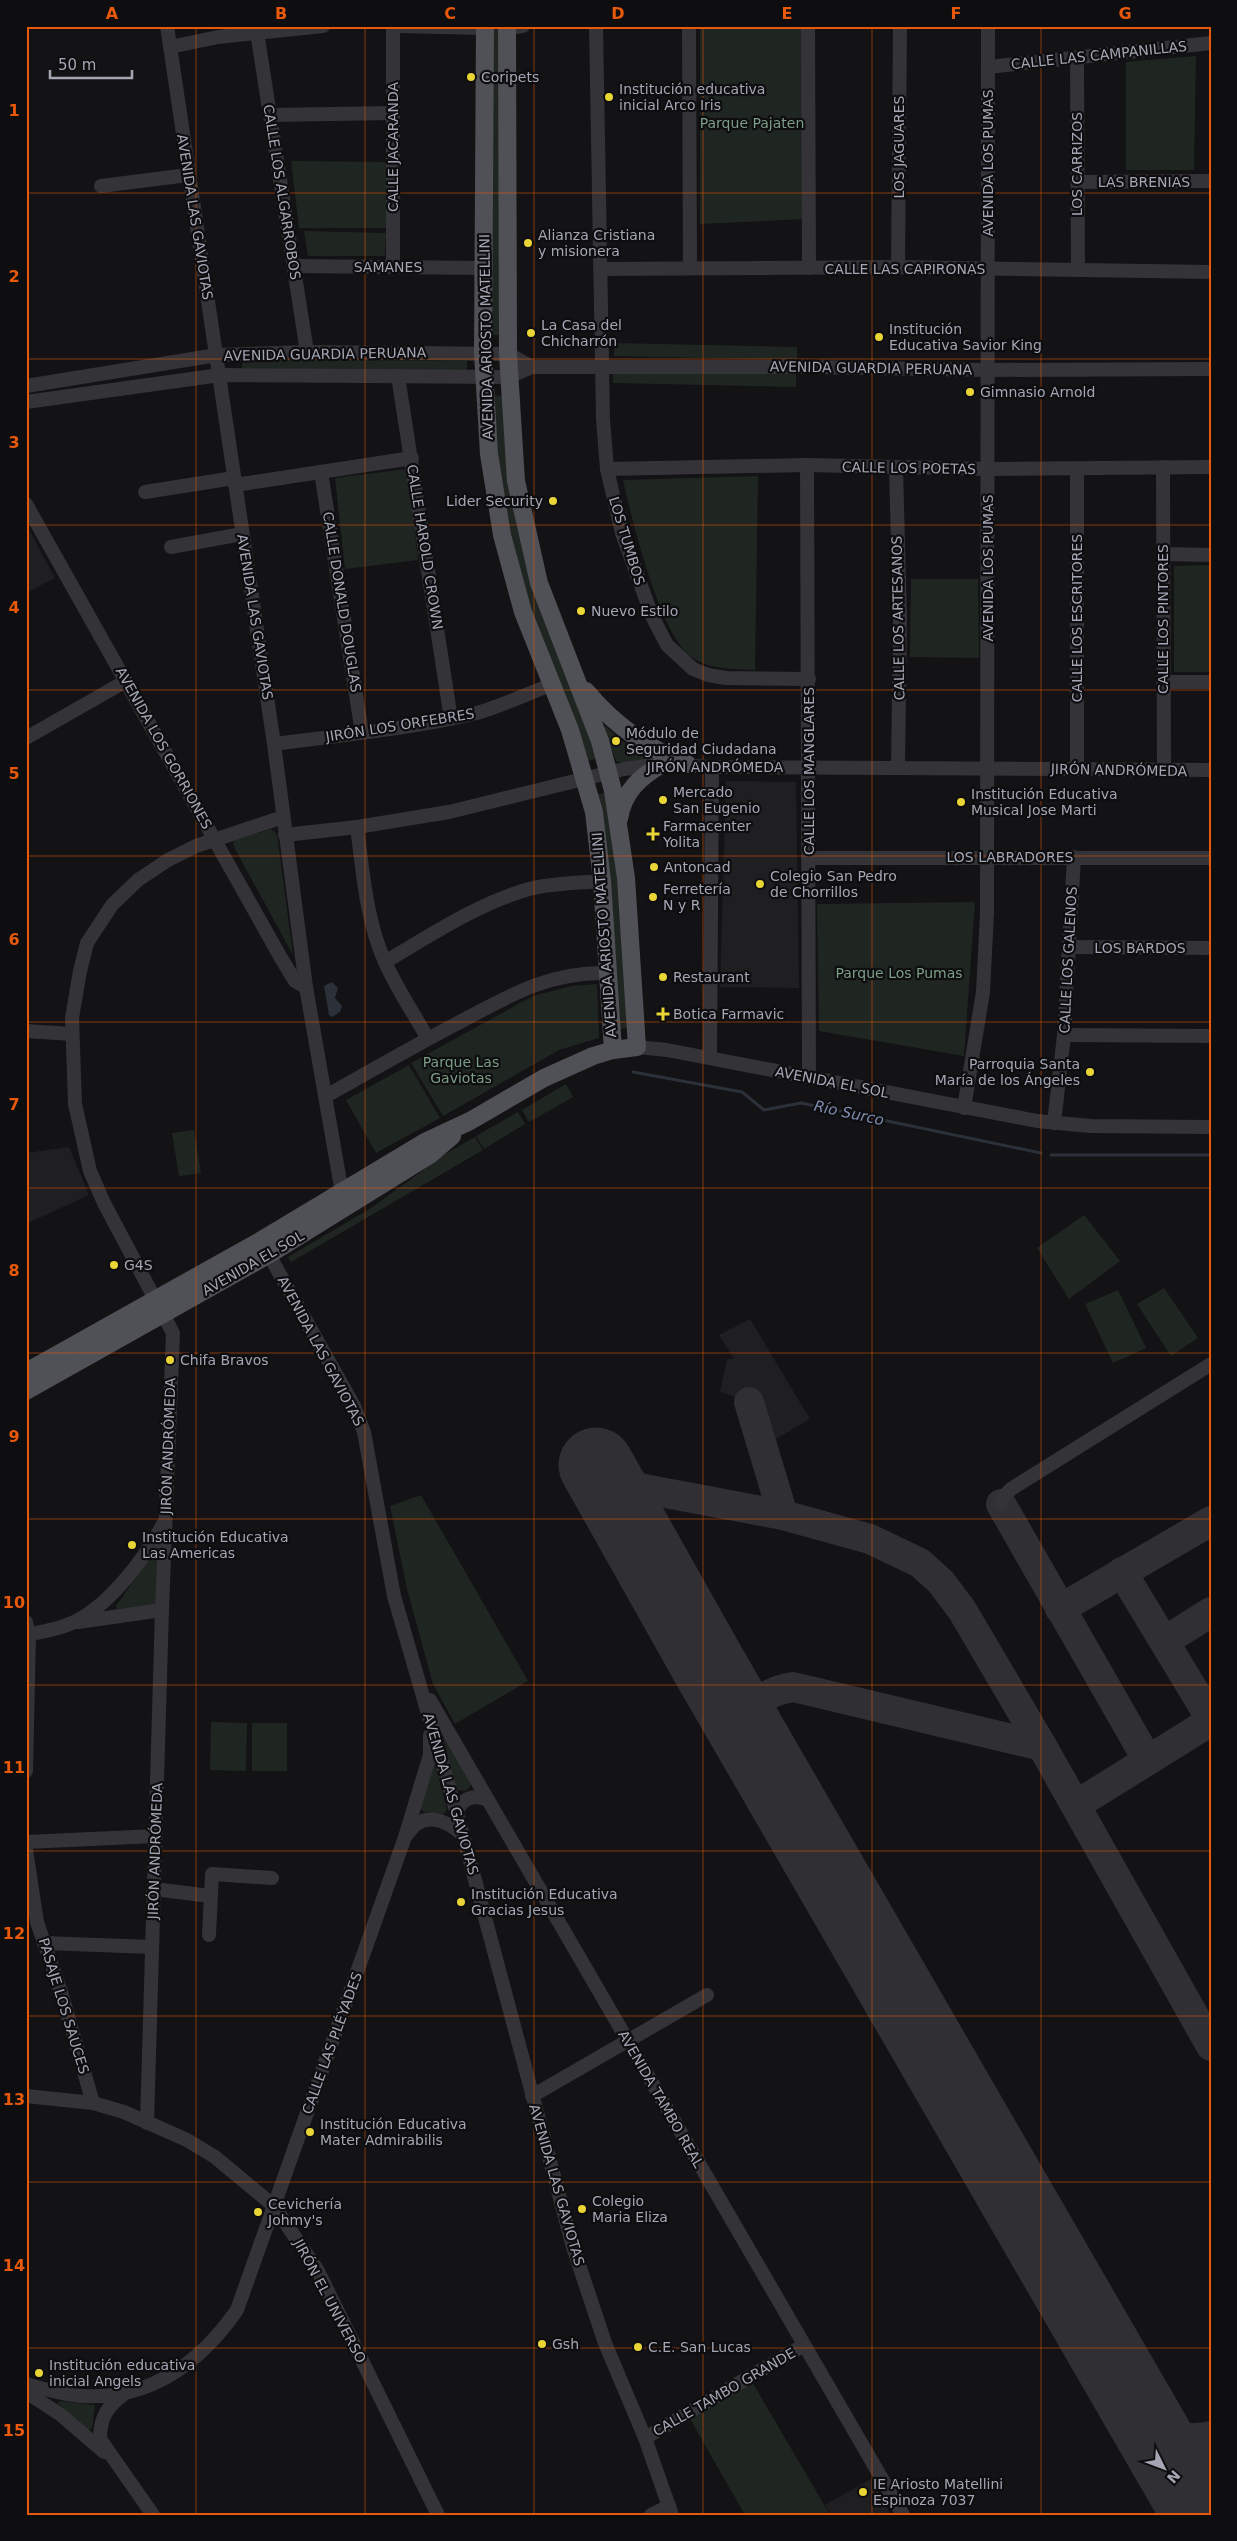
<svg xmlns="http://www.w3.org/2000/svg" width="1237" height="2541" viewBox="0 0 1237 2541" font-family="'DejaVu Sans',sans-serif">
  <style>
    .built { fill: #1f1e21 }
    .green { fill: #1f2621 }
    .water { fill: #2b3039 }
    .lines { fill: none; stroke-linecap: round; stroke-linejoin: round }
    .stream { stroke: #2b3039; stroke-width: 3 }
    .taxiway { stroke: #303034; stroke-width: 30 }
    .runway { stroke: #303034; stroke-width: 75 }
    .minor { stroke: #343338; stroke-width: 14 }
    .major { stroke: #505057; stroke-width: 18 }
    .grid { fill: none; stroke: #e8590c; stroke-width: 1; stroke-opacity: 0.55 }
    .poi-dot { fill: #e9d535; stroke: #0e0d0f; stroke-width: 2 }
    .labels { text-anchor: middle; stroke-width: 4.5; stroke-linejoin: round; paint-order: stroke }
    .street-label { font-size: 14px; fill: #a4a6b4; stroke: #0e0d0f }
    .poi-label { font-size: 14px; fill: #a4a6b4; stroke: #0e0d0f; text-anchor: start }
    .park-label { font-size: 14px; fill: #7c9e86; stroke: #0e0d0f }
    .water-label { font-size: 15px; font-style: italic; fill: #7c8bae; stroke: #0e0d0f }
    .neatline { fill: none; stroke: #e8590c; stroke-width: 2 }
    .grid-label { font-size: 16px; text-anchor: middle; font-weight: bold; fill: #e8590c }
  </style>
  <rect width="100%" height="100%" fill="#131214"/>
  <g class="built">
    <path d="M26 524 55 578 26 593Z"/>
    <path d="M726 781 796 782 799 988 720 987Z"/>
    <path d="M69 1147 89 1195 26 1224V1153Z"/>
    <path d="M750 1319 810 1419 776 1439 756 1404 720 1392 727 1359H734L719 1335Z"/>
    <path d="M871 2479 891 2515H831L825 2505Z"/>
  </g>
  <g class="green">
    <path d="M489 26H503V335H490Z"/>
    <path d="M700 26H802L804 219 700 224Z"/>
    <path d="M1196 56 1194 170H1126V62Z"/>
    <path d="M291 161 388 162V228H299Z"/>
    <path d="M304 231 386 233 385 256H308Z"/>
    <path d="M614 343 797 347V360L614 356Z"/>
    <path d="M242 359 467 361V372L242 368Z"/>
    <path d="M613 369 796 373V387L613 383Z"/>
    <path d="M490 395 504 396 507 450 600 757 586 762 529 614 501 503Z"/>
    <path d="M407 469 418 560 345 569 335 478Z"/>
    <path d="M758 476 755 670C732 669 708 670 689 655 659 630 632 520 623 480Z"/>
    <path d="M1211 565V672H1174V566Z"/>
    <path d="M911 579H978L979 658 910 657Z"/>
    <path d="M605 726 631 748 653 761 622 763 616 761 604 728Z"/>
    <path d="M608 792 613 818 630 1028 617 1029 595 795Z"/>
    <path d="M271 829 277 834 293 955 234 847 233 843 236 840Z"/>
    <path d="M975 902 964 1056 819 1031 817 904Z"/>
    <path d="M597 984 599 1038 559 1050 443 1116 411 1063 533 996 572 986Z"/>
    <path d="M409 1065 440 1118 376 1153 346 1100Z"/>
    <path d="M566 1084 573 1097 529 1122 522 1110Z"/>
    <path d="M518 1112 525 1124 484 1149 476 1136Z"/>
    <path d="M194 1130 201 1173 179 1176 172 1133Z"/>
    <path d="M475 1137 483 1150 291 1262 288 1257 371 1208 447 1153Z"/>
    <path d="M1084 1215 1120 1261 1069 1299 1037 1248Z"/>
    <path d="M1164 1288 1198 1338 1171 1356 1137 1304Z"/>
    <path d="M1118 1290 1146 1348 1113 1363 1085 1304Z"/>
    <path d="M421 1495 528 1681 455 1724 433 1684 407 1589 390 1506Z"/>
    <path d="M155 1550H159L156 1603 152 1606 117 1609 116 1606Z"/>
    <path d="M211 1722 247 1723 246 1771 210 1770Z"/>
    <rect x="252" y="1723" width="35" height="48"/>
    <path d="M442 1733 472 1784 466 1791 456 1790Z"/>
    <path d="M434 1761 447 1809 444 1814 424 1812 419 1808Z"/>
    <path d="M751 2380 830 2515H745L689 2417Z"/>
    <path d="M60 2401 95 2405 92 2429 89 2430 57 2403Z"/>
  </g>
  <path class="water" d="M332 982 338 988 335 998 342 1006 340 1012 332 1017 329 1015 324 986Z"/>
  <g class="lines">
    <g class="stream">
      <path d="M633 1072 742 1092 764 1110 801 1103 1041 1153"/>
      <path d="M1051 1155H1211"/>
    </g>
    <g class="taxiway">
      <path d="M749 1402 783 1515"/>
      <path d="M607 1482 783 1515 870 1539 920 1563 941 1582 962 1610 1042 1746 1211 2046"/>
      <path d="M1001 1504 1147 1759"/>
      <path d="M1122 1572 1211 1719"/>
      <path d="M1060 1609 1211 1521"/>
      <path d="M1165 1641 1211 1612"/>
      <path d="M751 1738C751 1706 761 1692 793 1687L1042 1746"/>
      <path d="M1076 1805 1211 1721"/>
      <path d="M1144 2417C1169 2437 1177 2441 1209 2437"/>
      <path d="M1187 2491C1187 2470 1195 2449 1211 2436"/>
    </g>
    <path class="runway" d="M596 1465 709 1666 1200 2515"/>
    <g class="minor">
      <path d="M167 26 274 744 306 987 342 1193 345 1199"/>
      <path d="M399 26 485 28"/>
      <path d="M596 26 603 419 607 469 622 533 652 616 667 645 693 669 708 675 726 678 809 679"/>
      <path d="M689 26 690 268"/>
      <path d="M808 26 809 268"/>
      <path d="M507 28 523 26"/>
      <path d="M257 32 307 352"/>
      <path d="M170 47 218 37 323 26"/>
      <path d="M1077 58 1078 270"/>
      <path d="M988 67 1211 43"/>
      <path d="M270 115 393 113"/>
      <path d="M1077 182 1211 181"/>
      <path d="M101 186 188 175"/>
      <path d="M294 266 483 268"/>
      <path d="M393 267V26"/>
      <path d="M898 267 900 26"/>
      <path d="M600 269 898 267 1211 272"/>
      <path d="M398 376 451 719"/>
      <path d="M26 386 217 355 307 352 508 354 532 367"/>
      <path d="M26 402 220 375 508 377 532 367H810L989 370 1211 369"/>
      <path d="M807 465 809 1077"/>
      <path d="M1163 467 1164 770"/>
      <path d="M896 468 900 619 898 768"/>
      <path d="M1077 468V769"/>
      <path d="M607 469 807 465 988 469 1211 467"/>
      <path d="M321 472 362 733"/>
      <path d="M235 485 412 458"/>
      <path d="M145 492 234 478"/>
      <path d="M26 504 281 958 295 981 306 987"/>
      <path d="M171 547 242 534"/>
      <path d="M1163 554 1211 555"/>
      <path d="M1163 682H1211"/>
      <path d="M26 738 126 681"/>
      <path d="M274 744C341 735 410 729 477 713 502 706 526 694 551 685"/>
      <path d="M357 827C363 872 366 920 385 962 397 989 414 1014 428 1039"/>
      <path d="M285 835 357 827 449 812 624 769 662 764 712 767 1211 770"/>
      <path d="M808 858H1211"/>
      <path d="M1070 947 1211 948"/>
      <path d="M385 962C431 935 477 904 529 889 553 883 579 883 602 881"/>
      <path d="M26 1031 72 1034"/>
      <path d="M1064 1035 1211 1036"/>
      <path d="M637 1047 667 1050 1037 1121 1090 1126 1211 1127"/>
      <path d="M710 1058 712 767"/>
      <path d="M326 1096C369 1072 412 1047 456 1024 507 997 549 971 608 973"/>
      <path d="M964 1108 983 992 987 913 988 26"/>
      <path d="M1054 1123 1064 1035 1074 857"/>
      <path d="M264 1246 354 1406 364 1432 394 1596 463 1835 573 2247 605 2343 645 2438 672 2515"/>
      <path d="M1001 1504 1004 1496 1011 1489 1211 1364"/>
      <path d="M26 1622 29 1635 26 1771"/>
      <path d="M78 1622 162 1610"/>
      <path d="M26 1635C41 1632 61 1629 74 1622 109 1606 146 1557 163 1524"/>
      <path d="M430 1700 903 2515"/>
      <path d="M456 1812C463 1798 473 1794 488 1800"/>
      <path d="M407 1835C422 1810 445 1819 463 1835"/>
      <path d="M26 1842 156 1836"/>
      <path d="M26 1850 37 1922 61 1992 93 2103"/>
      <path d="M154 1889 210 1896"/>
      <path d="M209 1935 212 1874 272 1878"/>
      <path d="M44 1943 152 1947"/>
      <path d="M26 2096 93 2103 124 2112 187 2140 215 2157 274 2206 318 2271 438 2515"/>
      <path d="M532 2096 707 1995"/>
      <path d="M147 2123 162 1610 173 1333 104 1203 90 1171 75 1104 72 1018 80 971 87 943 112 905 138 880 168 860 196 846 283 817"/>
      <path d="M26 2384C44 2389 64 2395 82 2396 151 2400 200 2363 237 2310L405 1837 430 1755V1735"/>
      <path d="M26 2392 61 2415 104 2452"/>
      <path d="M124 2394C107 2407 100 2417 100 2439L153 2515"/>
      <path d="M645 2438 804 2345"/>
      <path d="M651 2515 669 2506"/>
    </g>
    <g class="major">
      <path d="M485 26 483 353 489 454 502 535 523 612 570 730 594 812 602 881 613 1050"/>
      <path d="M586 691C614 725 646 748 687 764"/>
      <path d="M619 819C623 792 640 777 662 764"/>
      <path d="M26 1372 260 1241 425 1142 470 1121 544 1078 593 1056 613 1050 637 1047 626 878 613 791 600 741 539 583 516 481 508 354 507 26"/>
      <path d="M26 1391 268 1255 431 1154 452 1136"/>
    </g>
  </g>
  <path class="grid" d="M196 26V2515M365 26V2515M534 26V2515M703 26V2515M872 26V2515M1041 26V2515M26 193H1211M26 359H1211M26 525H1211M26 690H1211M26 856H1211M26 1022H1211M26 1188H1211M26 1353H1211M26 1519H1211M26 1685H1211M26 1851H1211M26 2016H1211M26 2182H1211M26 2348H1211"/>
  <g class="poi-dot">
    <circle cx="471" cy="77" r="5"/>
    <circle cx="609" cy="97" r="5"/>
    <circle cx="528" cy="243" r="5"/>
    <circle cx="531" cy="333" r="5"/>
    <circle cx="879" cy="337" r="5"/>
    <circle cx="970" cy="392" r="5"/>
    <circle cx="553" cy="501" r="5"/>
    <circle cx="581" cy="611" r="5"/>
    <circle cx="616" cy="741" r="5"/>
    <circle cx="663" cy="800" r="5"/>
    <circle cx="961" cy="802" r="5"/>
    <path d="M650.5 826.5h5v5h5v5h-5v5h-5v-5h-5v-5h5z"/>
    <circle cx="654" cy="867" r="5"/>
    <circle cx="760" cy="884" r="5"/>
    <circle cx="653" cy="897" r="5"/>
    <circle cx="663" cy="977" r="5"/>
    <path d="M660.5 1006.5h5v5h5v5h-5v5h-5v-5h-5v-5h5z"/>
    <circle cx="1090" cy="1072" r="5"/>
    <circle cx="114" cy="1265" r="5"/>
    <circle cx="170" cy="1360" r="5"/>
    <circle cx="132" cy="1545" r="5"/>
    <circle cx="461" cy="1902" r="5"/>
    <circle cx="310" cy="2132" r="5"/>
    <circle cx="582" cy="2209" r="5"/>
    <circle cx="258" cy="2212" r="5"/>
    <circle cx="542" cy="2344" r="5"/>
    <circle cx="638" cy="2347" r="5"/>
    <circle cx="39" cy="2373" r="5"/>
    <circle cx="863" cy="2492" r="5"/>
  </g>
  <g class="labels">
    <g class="street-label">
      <text transform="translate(1099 55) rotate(-6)" y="5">CALLE LAS CAMPANILLAS</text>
      <text transform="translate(393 147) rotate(-90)" y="5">CALLE JACARANDA</text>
      <text transform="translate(899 147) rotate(-90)" y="5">LOS JAGUARES</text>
      <text transform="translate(988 163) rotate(-90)" y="5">AVENIDA LOS PUMAS</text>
      <text transform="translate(1077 164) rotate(-90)" y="5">LOS CARRIZOS</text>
      <text x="1144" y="187">LAS BRENIAS</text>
      <text transform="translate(282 192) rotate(81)" y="5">CALLE LOS ALGARROBOS</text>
      <text transform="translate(195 217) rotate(81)" y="5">AVENIDA LAS GAVIOTAS</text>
      <text x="388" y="272">SAMANES</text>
      <text x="905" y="274">CALLE LAS CAPIRONAS</text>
      <text transform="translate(486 337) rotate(-91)" y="5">AVENIDA ARIOSTO MATELLINI</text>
      <text transform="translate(325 354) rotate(-1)" y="5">AVENIDA GUARDIA PERUANA</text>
      <text transform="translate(871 368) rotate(1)" y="5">AVENIDA GUARDIA PERUANA</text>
      <text transform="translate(909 468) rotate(1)" y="5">CALLE LOS POETAS</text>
      <text transform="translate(627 541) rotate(73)" y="5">LOS TUMBOS</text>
      <text transform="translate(425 547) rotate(81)" y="5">CALLE HAROLD CROWN</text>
      <text transform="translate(988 568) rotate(-90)" y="5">AVENIDA LOS PUMAS</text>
      <text transform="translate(342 602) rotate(81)" y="5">CALLE DONALD DOUGLAS</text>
      <text transform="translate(255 617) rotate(81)" y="5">AVENIDA LAS GAVIOTAS</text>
      <text transform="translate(898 618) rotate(-91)" y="5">CALLE LOS ARTESANOS</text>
      <text transform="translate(1077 618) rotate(-90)" y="5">CALLE LOS ESCRITORES</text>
      <text transform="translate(1163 619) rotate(-90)" y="5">CALLE LOS PINTORES</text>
      <text transform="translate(400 725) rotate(-9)" y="5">JIRÓN LOS ORFEBRES</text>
      <text transform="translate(164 748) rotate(61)" y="5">AVENIDA LOS GORRIONES</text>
      <text x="715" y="772">JIRÓN ANDRÓMEDA</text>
      <text transform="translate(1119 770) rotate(1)" y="5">JIRÓN ANDRÓMEDA</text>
      <text transform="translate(809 771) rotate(-90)" y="5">CALLE LOS MANGLARES</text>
      <text x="1010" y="862">LOS LABRADORES</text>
      <text transform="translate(604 935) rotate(-94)" y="5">AVENIDA ARIOSTO MATELLINI</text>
      <text x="1140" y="953">LOS BARDOS</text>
      <text transform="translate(1068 960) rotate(-87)" y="5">CALLE LOS GALENOS</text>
      <text transform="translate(832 1082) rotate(11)" y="5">AVENIDA EL SOL</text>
      <text transform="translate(253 1263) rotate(-30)" y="5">AVENIDA EL SOL</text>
      <text transform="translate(321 1351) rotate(62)" y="5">AVENIDA LAS GAVIOTAS</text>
      <text transform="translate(168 1446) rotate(-88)" y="5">JIRÓN ANDRÓMEDA</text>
      <text transform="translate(451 1794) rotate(74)" y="5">AVENIDA LAS GAVIOTAS</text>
      <text transform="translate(155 1851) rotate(-88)" y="5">JIRÓN ANDRÓMEDA</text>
      <text transform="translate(64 2006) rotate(73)" y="5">PASAJE LOS SAUCES</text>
      <text transform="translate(332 2043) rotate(-70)" y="5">CALLE LAS PLÉYADES</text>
      <text transform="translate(661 2099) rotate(60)" y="5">AVENIDA TAMBO REAL</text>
      <text transform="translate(557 2185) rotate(74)" y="5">AVENIDA LAS GAVIOTAS</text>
      <text transform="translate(330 2301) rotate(62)" y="5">JIRÓN EL UNIVERSO</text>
      <text transform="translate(724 2392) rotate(-30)" y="5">CALLE TAMBO GRANDE</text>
    </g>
    <g class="poi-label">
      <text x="481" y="82">Coripets</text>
      <text x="619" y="94">Institución educativa<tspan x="619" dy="16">inicial Arco Iris</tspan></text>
      <text x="538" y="240">Alianza Cristiana<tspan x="538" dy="16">y misionera</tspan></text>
      <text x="541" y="330">La Casa del<tspan x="541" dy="16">Chicharrón</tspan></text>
      <text x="889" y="334">Institución<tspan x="889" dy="16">Educativa Savior King</tspan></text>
      <text x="980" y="397">Gimnasio Arnold</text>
      <text x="543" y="506" text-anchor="end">Lider Security</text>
      <text x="591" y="616">Nuevo Estilo</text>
      <text x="626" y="738">Módulo de<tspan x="626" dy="16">Seguridad Ciudadana</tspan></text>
      <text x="673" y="797">Mercado<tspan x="673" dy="16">San Eugenio</tspan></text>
      <text x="971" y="799">Institución Educativa<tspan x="971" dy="16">Musical Jose Marti</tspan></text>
      <text x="663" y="831">Farmacenter<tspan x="663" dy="16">Yolita</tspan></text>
      <text x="664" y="872">Antoncad</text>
      <text x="770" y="881">Colegio San Pedro<tspan x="770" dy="16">de Chorrillos</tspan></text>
      <text x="663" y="894">Ferretería<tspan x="663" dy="16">N y R</tspan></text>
      <text x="673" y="982">Restaurant</text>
      <text x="673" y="1019">Botica Farmavic</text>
      <text x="1080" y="1069" text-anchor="end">Parroquia Santa<tspan x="1080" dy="16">María de los Ángeles</tspan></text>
      <text x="124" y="1270">G4S</text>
      <text x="180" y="1365">Chifa Bravos</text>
      <text x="142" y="1542">Institución Educativa<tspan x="142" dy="16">Las Americas</tspan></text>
      <text x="471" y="1899">Institución Educativa<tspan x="471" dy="16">Gracias Jesus</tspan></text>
      <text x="320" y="2129">Institución Educativa<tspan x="320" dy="16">Mater Admirabilis</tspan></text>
      <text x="592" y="2206">Colegio<tspan x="592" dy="16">Maria Eliza</tspan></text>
      <text x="268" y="2209">Cevichería<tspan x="268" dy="16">Johmy's</tspan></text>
      <text x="552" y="2349">Gsh</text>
      <text x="648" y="2352">C.E. San Lucas</text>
      <text x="49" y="2370">Institución educativa<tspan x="49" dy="16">inicial Angels</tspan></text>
      <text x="873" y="2489">IE Ariosto Matellini<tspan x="873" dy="16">Espinoza 7037</tspan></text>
    </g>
    <g class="park-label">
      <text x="752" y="128">Parque Pajaten</text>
      <text x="899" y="978">Parque Los Pumas</text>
      <text x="461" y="1067">Parque Las<tspan x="461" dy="16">Gaviotas</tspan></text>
    </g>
    <g class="water-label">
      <text transform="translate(849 1113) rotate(12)" y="5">Río Surco</text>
    </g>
  </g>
  <rect width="1237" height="2541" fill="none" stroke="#0e0d0f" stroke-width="55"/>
  <g transform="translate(1164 2468) rotate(132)" stroke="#0e0d0f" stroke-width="4" paint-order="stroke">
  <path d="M0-4L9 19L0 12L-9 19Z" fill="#a4a6b4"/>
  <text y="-8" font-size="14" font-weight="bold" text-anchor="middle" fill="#a4a6b4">N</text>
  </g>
  <path d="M50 70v8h82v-8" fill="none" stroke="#a4a6b4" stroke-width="2.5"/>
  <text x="58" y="70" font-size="15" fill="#a4a6b4" stroke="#0e0d0f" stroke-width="4" paint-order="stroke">50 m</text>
  <rect x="28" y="28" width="1182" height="2486" class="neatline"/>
  <g class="grid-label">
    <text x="112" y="19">A</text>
    <text x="281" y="19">B</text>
    <text x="450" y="19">C</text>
    <text x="618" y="19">D</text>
    <text x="787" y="19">E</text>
    <text x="956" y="19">F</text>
    <text x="1125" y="19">G</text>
    <text x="14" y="116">1</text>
    <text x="14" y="282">2</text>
    <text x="14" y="448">3</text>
    <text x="14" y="613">4</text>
    <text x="14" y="779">5</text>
    <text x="14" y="945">6</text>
    <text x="14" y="1110">7</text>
    <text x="14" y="1276">8</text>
    <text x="14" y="1442">9</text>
    <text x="14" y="1608">10</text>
    <text x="14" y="1773">11</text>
    <text x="14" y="1939">12</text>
    <text x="14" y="2105">13</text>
    <text x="14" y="2271">14</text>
    <text x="14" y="2436">15</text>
  </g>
</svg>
